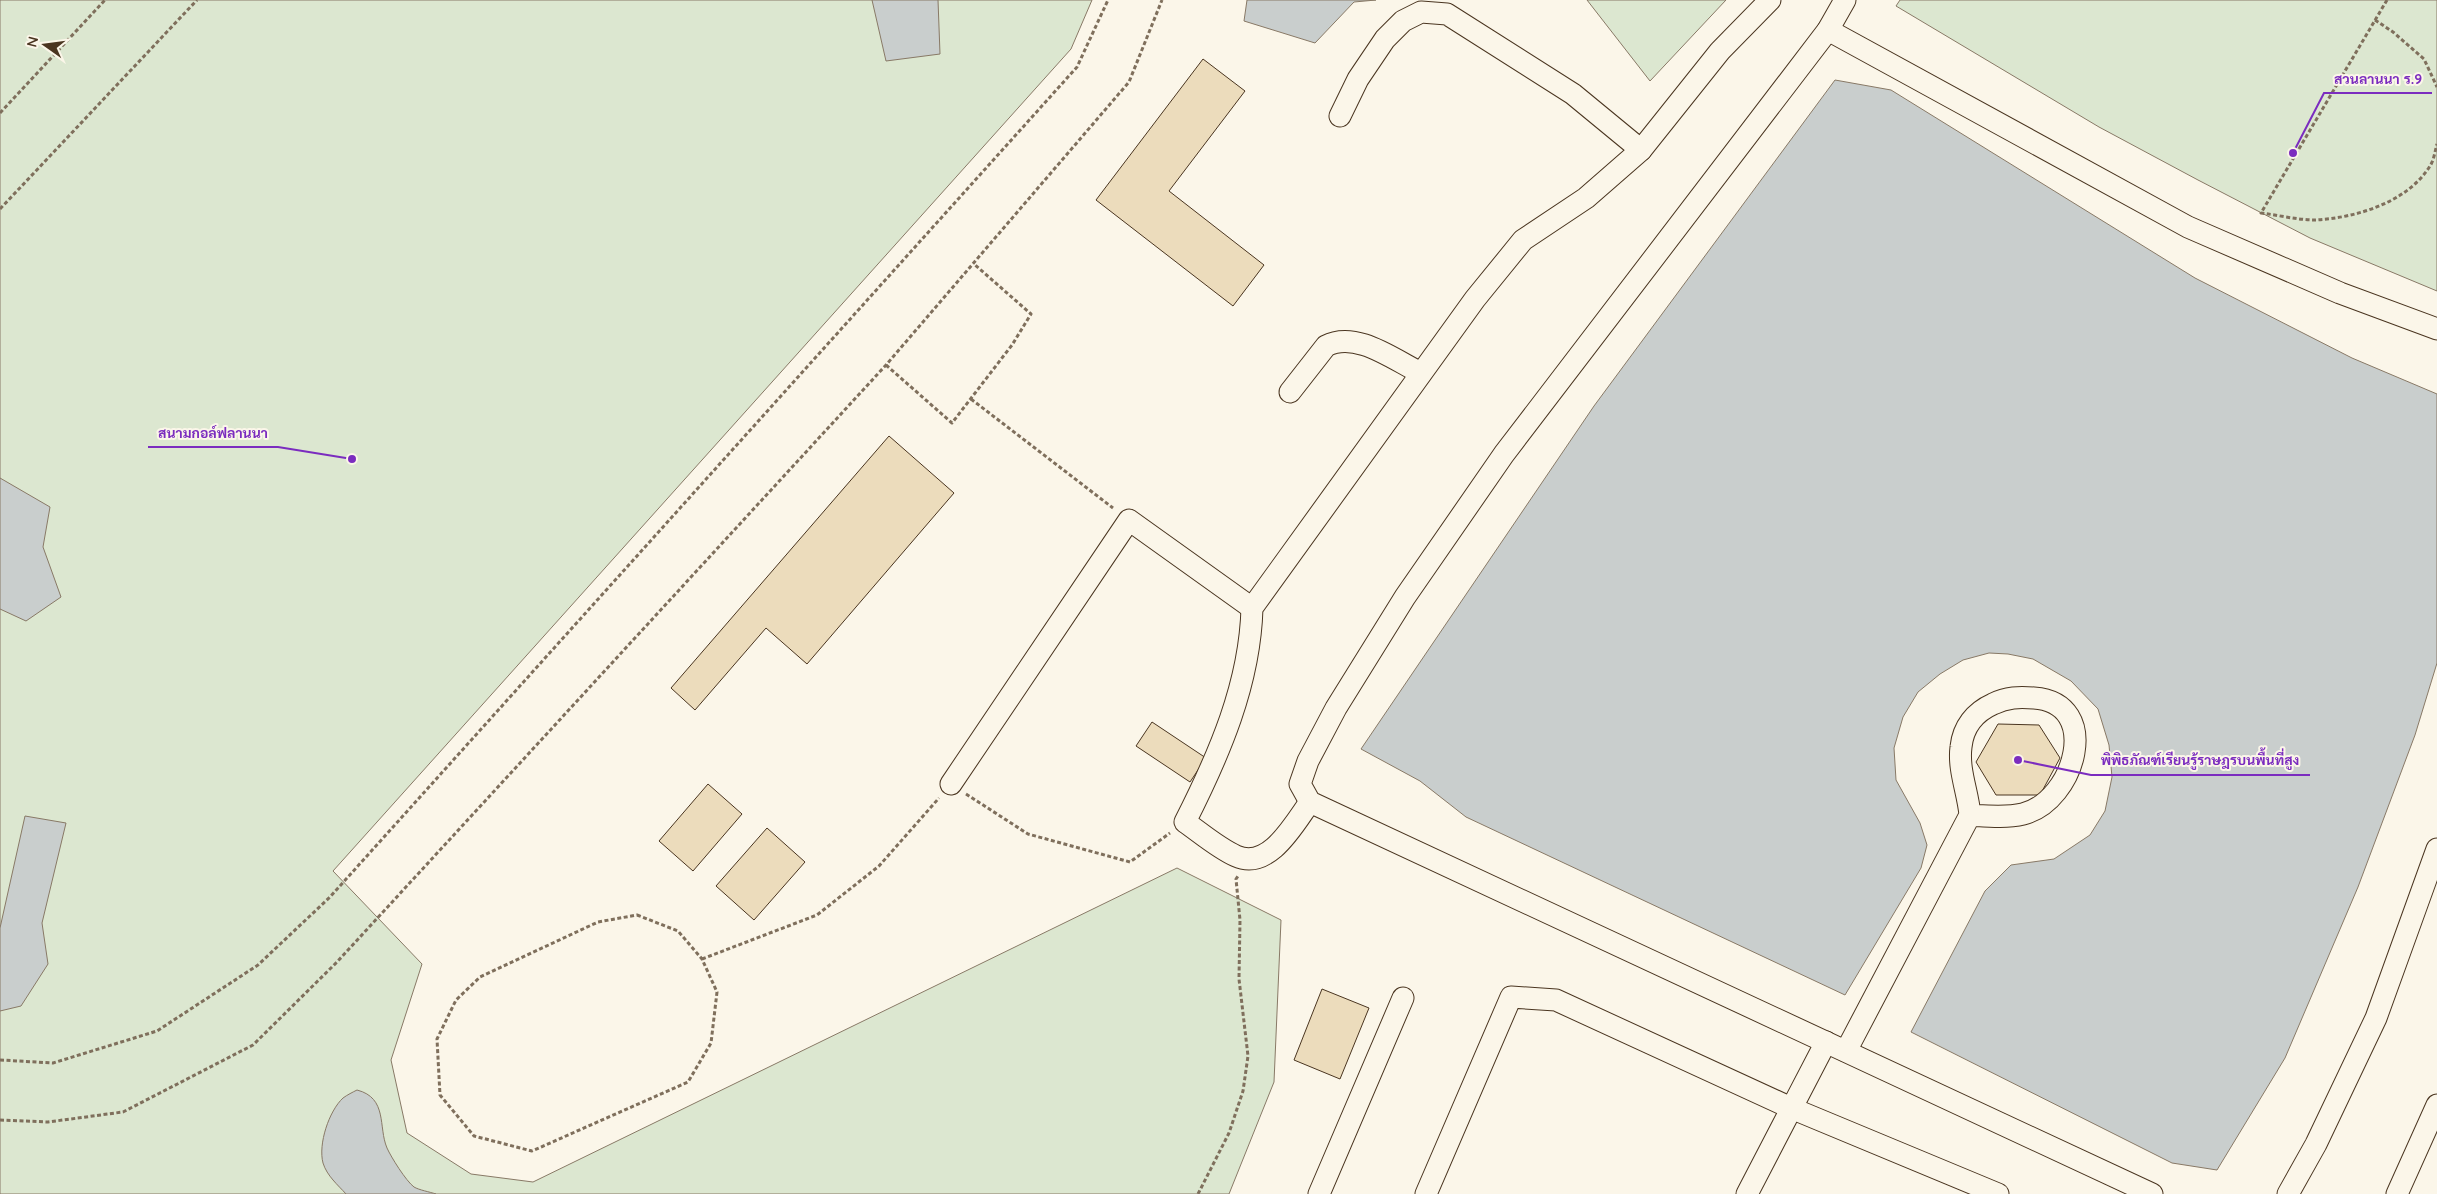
<svg xmlns="http://www.w3.org/2000/svg" width="2437" height="1194" viewBox="0 0 2437 1194" font-family="Quicksand,Sarabun,sans-serif">
  <style>
    .green { fill: #dce7d0; stroke: #887966 }
    .water { fill: #c9cecd; stroke: #887966 }
    .building { fill: #ecdcbc; stroke: #4a3520 }
    .lines { fill: none; stroke-linecap: round; stroke-linejoin: round }
    .minor-casing { stroke: #4a3520; stroke-width: 23 }
    .path { stroke: #7f6f5c; stroke-width: 3; stroke-dasharray: 4 2.5; stroke-linecap: butt }
    .minor { stroke: #fbf6e9; stroke-width: 21 }
    .leader { fill: none; stroke: #7b2cbf; stroke-width: 2 }
    .callout-dot { fill: #7b2cbf; stroke: #fbf6e9; stroke-width: 2 }
    .callout-label { font-size: 14px; text-anchor: middle; font-weight: bold; fill: #7b2cbf; stroke: #fbf6e9; stroke-width: 4; stroke-linejoin: round; paint-order: stroke }
  </style>
  <rect width="100%" height="100%" fill="#fbf6e9"/>
  <g class="green">
    <path d="M0 0H1092L1071 49 333 871 422 964 391 1060 407 1133 471 1174 533 1182 1177 868 1281 920 1274 1082 1229 1194H0Z"/>
    <path d="M1587 0H1726L1650 81Z"/>
    <path d="M1900 0H2437V291L2310 238 2198 180 2099 127 1896 6Z"/>
  </g>
  <g class="water">
    <path d="M872 0H938L940 54 886 61Z"/>
    <path d="M1247 0H1376L1354 2 1315 43 1244 21Z"/>
    <path d="M1835 80 1891 90 2195 278 2352 358 2437 394V663L2415 735 2358 887 2285 1058 2217 1170 2172 1163 1911 1032 1985 891 2011 865 2054 859 2090 835 2105 811 2112 777 2109 745 2098 709 2071 681 2033 659 2008 654 1989 653 1963 660 1940 674 1918 692 1903 717 1894 748 1896 780 1920 823 1927 845 1921 868 1845 995 1466 817 1420 781 1361 749 1594 406Z"/>
    <path d="M0 478 50 507 43 547 61 597 26 621 0 609Z"/>
    <path d="M25 816 66 823 42 923 48 964 21 1006 0 1011V928Z"/>
    <path d="M357 1090C388 1098 378 1127 387 1148 391 1157 406 1181 414 1187 419 1190 430 1192 436 1194H346C338 1185 327 1176 323 1163 318 1144 329 1111 343 1098 347 1095 353 1092 357 1090Z"/>
  </g>
  <g class="building">
    <path d="M1203 59 1245 91 1169 191 1264 265 1233 306 1096 200Z"/>
    <path d="M889 436 954 493 807 664 766 628 695 710 671 688Z"/>
    <path d="M1152 722 1206 758 1190 782 1136 746Z"/>
    <path d="M1998 724 2039 725 2060 758 2040 795H1996L1976 762Z"/>
    <path d="M708 784 742 814 693 871 659 841Z"/>
    <path d="M767 828 805 862 754 920 716 886Z"/>
    <path d="M1322 989 1369 1008 1340 1079 1294 1060Z"/>
  </g>
  <g class="lines">
    <defs>
      <g id="minor">
        <path d="M1845 0 1828 30 1504 454 1405 597 1336 708 1308 761 1300 784 1310 802 2152 1194"/>
        <path d="M1828 30 2188 227 2340 293 2437 329"/>
        <path d="M1340 116 1358 79 1385 39 1403 21 1421 12 1447 14 1573 94 1641 150"/>
        <path d="M1290 392 1326 346C1356 330 1394 360 1421 373"/>
        <path d="M951 784 1129 520 1252 608"/>
        <path d="M1310 802C1294 824 1269 871 1236 856 1218 848 1201 833 1185 822 1219 755 1250 684 1252 608L1475 299 1523 240 1586 198 1641 150 1720 51 1770 0"/>
        <path d="M1846 1051 1970 815C1968 792 1958 770 1961 747 1963 727 1975 712 1993 704 2007 697 2019 697 2034 698 2103 703 2075 801 2023 814 2006 818 1987 816 1970 815"/>
        <path d="M1319 1194 1403 998"/>
        <path d="M1426 1194 1511 997 1556 1000 1791 1108 1998 1194"/>
        <path d="M1747 1194 1826 1042"/>
        <path d="M2288 1194 2316 1144 2376 1018 2437 849"/>
        <path d="M2397 1194 2437 1105"/>
      </g>
    </defs>
    <use href="#minor" class="minor-casing"/>
    <g class="path">
      <path d="M2387 0 2261 213C2278 215 2297 220 2315 220 2355 218 2407 203 2430 166 2434 160 2435 151 2437 144"/>
      <path d="M2375 20 2393 32 2424 59 2437 87"/>
      <path d="M0 113 105 0"/>
      <path d="M0 209 197 0"/>
      <path d="M886 365 952 423 1012 345 1031 314 974 264"/>
      <path d="M971 399 1113 508"/>
      <path d="M966 794 1028 834 1130 862 1170 833"/>
      <path d="M637 915 678 931 702 959 717 992 711 1043 688 1082 532 1151 474 1136 440 1095 437 1039 456 1000 480 977 598 922Z"/>
      <path d="M702 959 817 915 879 866 939 798"/>
      <path d="M0 1060 53 1063 157 1031 258 965 330 897 1077 67 1108 0"/>
      <path d="M0 1120 48 1122 123 1112 253 1045 337 962 886 365 1129 82 1162 0"/>
      <path d="M1198 1194 1229 1133 1243 1091 1248 1056 1239 979 1240 920 1236 879 1238 876"/>
    </g>
    <use href="#minor" class="minor"/>
  </g>
  <path class="leader" d="M2293 153L2324 93H2432M352 459L278 447H148M2018 760L2091 775H2310"/>
  <g class="callout-dot">
    <circle cx="2293" cy="153" r="5"/>
    <circle cx="352" cy="459" r="5"/>
    <circle cx="2018" cy="760" r="5"/>
  </g>
  <g class="callout-label">
    <text x="2378" y="84">สวนลานนา ร.9</text>
    <text x="213" y="438">สนามกอล์ฟลานนา</text>
    <text x="2200" y="765">พิพิธภัณฑ์เรียนรู้ราษฎรบนพื้นที่สูง</text>
  </g>
  <g transform="translate(45 45) rotate(284)" stroke="#fbf6e9" stroke-width="4" paint-order="stroke">
  <path d="M0-4L9 19L0 12L-9 19Z" fill="#4a3520"/>
  <text y="-8" font-size="14" font-weight="bold" text-anchor="middle" fill="#4a3520">N</text>
  </g>
</svg>
